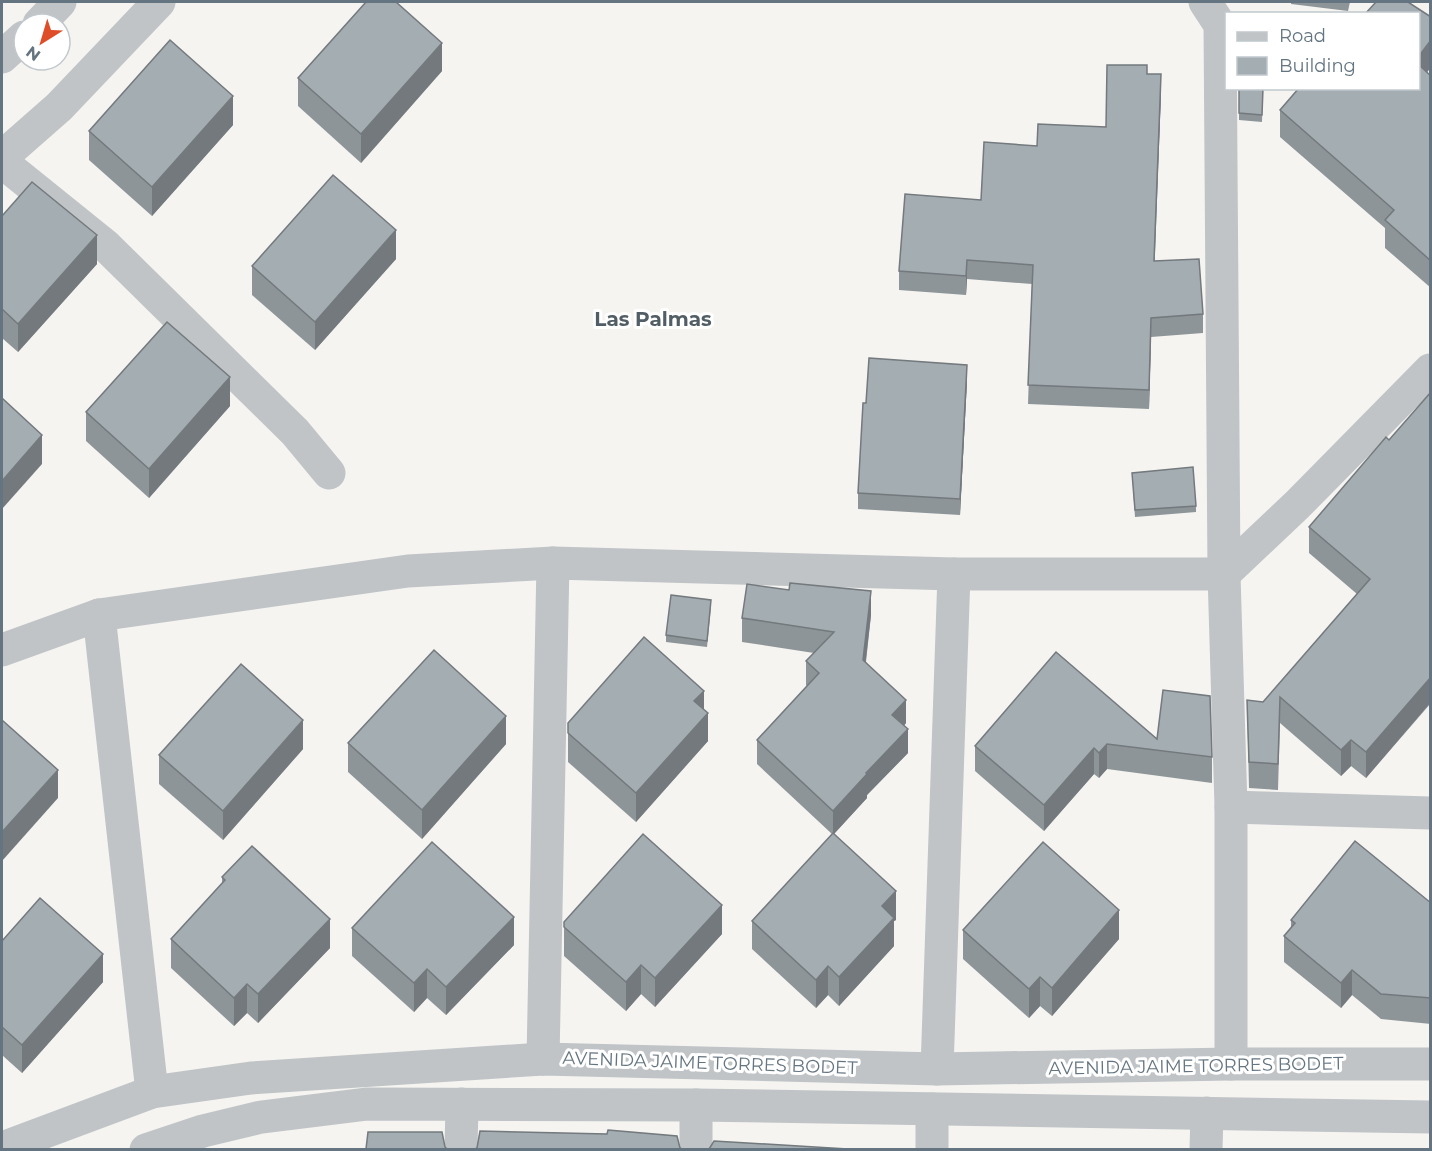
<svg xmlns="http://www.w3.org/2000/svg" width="1432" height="1151" viewBox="0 0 1432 1151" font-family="Montserrat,sans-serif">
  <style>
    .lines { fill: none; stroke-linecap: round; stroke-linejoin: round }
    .minor { stroke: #c0c4c7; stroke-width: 33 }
    .wall { fill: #8d9599 }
    .shaded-wall { fill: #73797d }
    .building { fill: #a4adb2; stroke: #73797d; stroke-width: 1.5 }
    .labels { text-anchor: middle; stroke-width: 6; stroke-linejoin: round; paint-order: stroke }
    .street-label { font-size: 18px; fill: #647581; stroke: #fff }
    .neighbourhood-label { font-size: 20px; font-weight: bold; fill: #525e66; stroke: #fff }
  </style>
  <rect width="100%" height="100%" fill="#f5f4f1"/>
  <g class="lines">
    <g class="minor">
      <path d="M1205 2 1220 25 1224 574 1231 807V1064"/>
      <path d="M39 24 60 2"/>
      <path d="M2 57 24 37"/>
      <path d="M2 157 59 107 159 2"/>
      <path d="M2 162 105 245 295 432 329 473"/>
      <path d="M99 615 152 1092"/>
      <path d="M2 650 99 615 408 571 553 563 954 574H1224L1297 505 1430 370"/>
      <path d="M1231 807 1430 813"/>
      <path d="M543 1059 553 563"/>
      <path d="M937 1069 954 574"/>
      <path d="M932 1109V1150"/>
      <path d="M2 1148 152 1092 251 1078 543 1059 937 1069 1231 1064H1430"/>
      <path d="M146 1150 203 1131 261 1117 366 1104 696 1105 1430 1117"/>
      <path d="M461 1150 462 1104"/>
      <path d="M696 1150V1105"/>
      <path d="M1206 1150 1207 1113"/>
    </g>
  </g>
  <g class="wall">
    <path d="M1291 2H1350L1348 11 1291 4Z"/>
    <path d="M1431 17V67L1427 72 1431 76V288L1385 248V228L1280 137V110Z"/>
    <path d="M442 71 361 163 298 106V78Z"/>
    <path d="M1147 74 1161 93 1154 261 1203 314V333L1151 337 1149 409 1028 404 1032 284 967 279 966 295 899 290V271L981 200 1037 146 1106 127Z"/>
    <path d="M1239 88H1263L1262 122 1239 120Z"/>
    <path d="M233 125 152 216 89 160V131Z"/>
    <path d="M2 216 97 264 18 352 2 338Z"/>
    <path d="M396 259 315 350 252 295V266Z"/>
    <path d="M967 381 960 515 858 509V493L866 403Z"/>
    <path d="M1431 392V703L1366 778 1351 766 1341 776 1280 723 1278 790 1249 788 1247 700 1263 702 1357 594 1309 553V527L1389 440Z"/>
    <path d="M230 406 149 498 86 441V412Z"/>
    <path d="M1132 473 1196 506V512L1135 517Z"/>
    <path d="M711 607 707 647 666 642V635Z"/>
    <path d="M871 615 866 662 906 723 904 726 908 753 867 795V798L834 834 896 920 894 921V946L839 1006 828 995 816 1008 752 949V921L832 834 757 764V740L807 686 806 685V661L814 653 742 642V618Z"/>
    <path d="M704 710 708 741 636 822 568 762V723Z"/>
    <path d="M1157 739 1212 757V783L1107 769 1099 778 1094 774 1044 831 975 771V746Z"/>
    <path d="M348 743 506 744 422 839 348 772Z"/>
    <path d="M303 749 223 840 159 784V755Z"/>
    <path d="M222 877 330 948 258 1023 247 1013 234 1026 171 968V939L222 884Z"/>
    <path d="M1431 903V1024L1381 1019 1352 995 1341 1008 1284 962V936L1291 928V920Z"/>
    <path d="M564 922 722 934 655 1007 641 994 626 1011 564 956Z"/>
    <path d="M352 928 514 945 446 1015 427 998 414 1012 352 956Z"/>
    <path d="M963 930 1119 939 1052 1016 1040 1006 1029 1018 963 959Z"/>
    <path d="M2 941 103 982 22 1073 2 1055Z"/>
  </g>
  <g class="shaded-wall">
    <path d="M1431 40V67L1419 83V56Z"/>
    <path d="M442 43V71L361 163V134Z"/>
    <path d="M1161 74V93L1154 280V261Z"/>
    <path d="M233 96V125L152 216V187Z"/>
    <path d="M396 230V259L315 350V322Z"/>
    <path d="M97 235V264L18 352V324Z"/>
    <path d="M967 260V279L966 295V276Z"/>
    <path d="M1151 318V337L1149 409V390Z"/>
    <path d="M967 365V381L960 515V499Z"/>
    <path d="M230 377V406L149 498V469Z"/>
    <path d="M42 435V464L2 509V481Z"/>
    <path d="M871 591V615L863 684V660Z"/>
    <path d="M1430 677V703L1366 778V752Z"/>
    <path d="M704 691V717L708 713V741L636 822V793L694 701Z"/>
    <path d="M906 700V723L892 738V715Z"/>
    <path d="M506 716V744L422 839V810Z"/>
    <path d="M303 720V749L223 840V811Z"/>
    <path d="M908 729V753L867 795V798L833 835V811L866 773Z"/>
    <path d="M1351 740V766L1341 776V750Z"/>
    <path d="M1107 744V769L1099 778V753Z"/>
    <path d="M1094 748V774L1044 831V805Z"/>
    <path d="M58 770V798L2 861V832Z"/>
    <path d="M896 891V920L894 921V946L839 1006V977L882 906Z"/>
    <path d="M722 905V934L655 1007V978Z"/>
    <path d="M1119 910V939L1052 1016V988Z"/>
    <path d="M514 917V945L446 1015V987Z"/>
    <path d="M330 919V948L258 1023V994Z"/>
    <path d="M103 954V982L22 1073V1045Z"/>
    <path d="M641 965V994L626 1011V982Z"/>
    <path d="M828 966V995L816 1008V980Z"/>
    <path d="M427 969V998L414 1012V983Z"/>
    <path d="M1352 970V995L1341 1008V983Z"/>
    <path d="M1040 977V1006L1029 1018V989Z"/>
    <path d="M247 984V1013L234 1026V998Z"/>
  </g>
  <g class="building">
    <path d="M366 2H396L442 43 361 134 298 78Z"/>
    <path d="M1376 2H1408L1431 17V40L1419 56V14H1365Z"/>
    <path d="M170 40 233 96 152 187 89 131Z"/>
    <path d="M1107 65H1147V74H1161L1154 261 1199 259 1203 314 1151 318 1149 390 1028 385 1033 265 967 260 966 276 899 271 905 194 981 200 984 142 1037 146 1038 124 1106 127Z"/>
    <path d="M1419 65 1431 76V261L1385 220 1394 210 1280 110 1299 88H1419Z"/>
    <path d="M1239 88H1263L1262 115 1239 113Z"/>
    <path d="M333 175 396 230 315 322 252 266Z"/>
    <path d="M32 182 97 235 18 324 2 309V216Z"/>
    <path d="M167 322 230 377 149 469 86 412Z"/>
    <path d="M869 358 967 365 960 499 858 493 863 403H866Z"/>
    <path d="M1431 392V677L1366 752 1351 740 1341 750 1280 697 1278 764 1249 762 1247 700 1263 702 1370 579 1309 527 1386 437 1389 440Z"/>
    <path d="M2 398 42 435 2 481Z"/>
    <path d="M1193 467 1196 506 1135 510 1132 473Z"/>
    <path d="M790 583 871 591 863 660 906 700 892 715 908 729 866 773 867 774 833 811 757 740 819 673 806 661 834 632 742 618 747 584 789 590Z"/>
    <path d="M671 595 711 600 707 641 666 635Z"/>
    <path d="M644 637 704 691 694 701 708 713 636 793 568 733V723Z"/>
    <path d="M434 650 506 716 422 810 348 743Z"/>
    <path d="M1056 652 1157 739 1163 690 1210 696 1212 757 1107 744 1099 753 1094 748 1044 805 975 746Z"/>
    <path d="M241 664 303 720 223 811 159 755Z"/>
    <path d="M2 720 58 770 2 832Z"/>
    <path d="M833 833 896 891 882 906 894 918 839 977 828 966 816 980 752 921Z"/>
    <path d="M643 834 722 905 655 978 641 965 626 982 564 927V922Z"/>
    <path d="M1355 841 1431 903V998L1381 994 1352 970 1341 983 1284 936 1295 923 1291 920Z"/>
    <path d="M432 842 514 917 446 987 427 969 414 983 352 928Z"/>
    <path d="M1043 842 1119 910 1052 988 1040 977 1029 989 963 930Z"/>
    <path d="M252 846 330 919 258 994 247 984 234 998 171 939 225 880 222 877Z"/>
    <path d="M40 898 103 954 22 1045 2 1027V941Z"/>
    <path d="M608 1130 677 1136 680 1148 682 1149H475L477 1148 480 1131 607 1134Z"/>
    <path d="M368 1132H442L445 1147 447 1149H366Z"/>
    <path d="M714 1141 848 1149H709Z"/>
  </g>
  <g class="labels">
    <g class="street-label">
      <text transform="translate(710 1063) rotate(2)" y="6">AVENIDA JAIME TORRES BODET</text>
      <text transform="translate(1196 1066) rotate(-1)" y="6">AVENIDA JAIME TORRES BODET</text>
    </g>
    <g class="neighbourhood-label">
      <text x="653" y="326">Las Palmas</text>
    </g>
  </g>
  <rect width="1432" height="1151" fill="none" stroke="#647581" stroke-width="6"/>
  <rect x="1225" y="12" width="195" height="78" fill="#ffffff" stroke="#c1c8cd" stroke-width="1.5"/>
  <rect x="1237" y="32" width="30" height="9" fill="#c0c4c7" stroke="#c1c8cd" stroke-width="1.5"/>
  <text x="1279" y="42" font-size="18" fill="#647581">Road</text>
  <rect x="1237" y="57" width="30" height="18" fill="#a4adb2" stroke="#c1c8cd" stroke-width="1.5"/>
  <text x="1279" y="72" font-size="18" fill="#647581">Building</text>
  <g transform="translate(42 42) rotate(217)"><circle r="28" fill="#ffffff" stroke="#c1c8cd" stroke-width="1.5"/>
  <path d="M0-4.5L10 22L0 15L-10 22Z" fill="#de4d27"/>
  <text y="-9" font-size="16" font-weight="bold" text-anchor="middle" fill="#647581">N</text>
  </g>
</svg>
